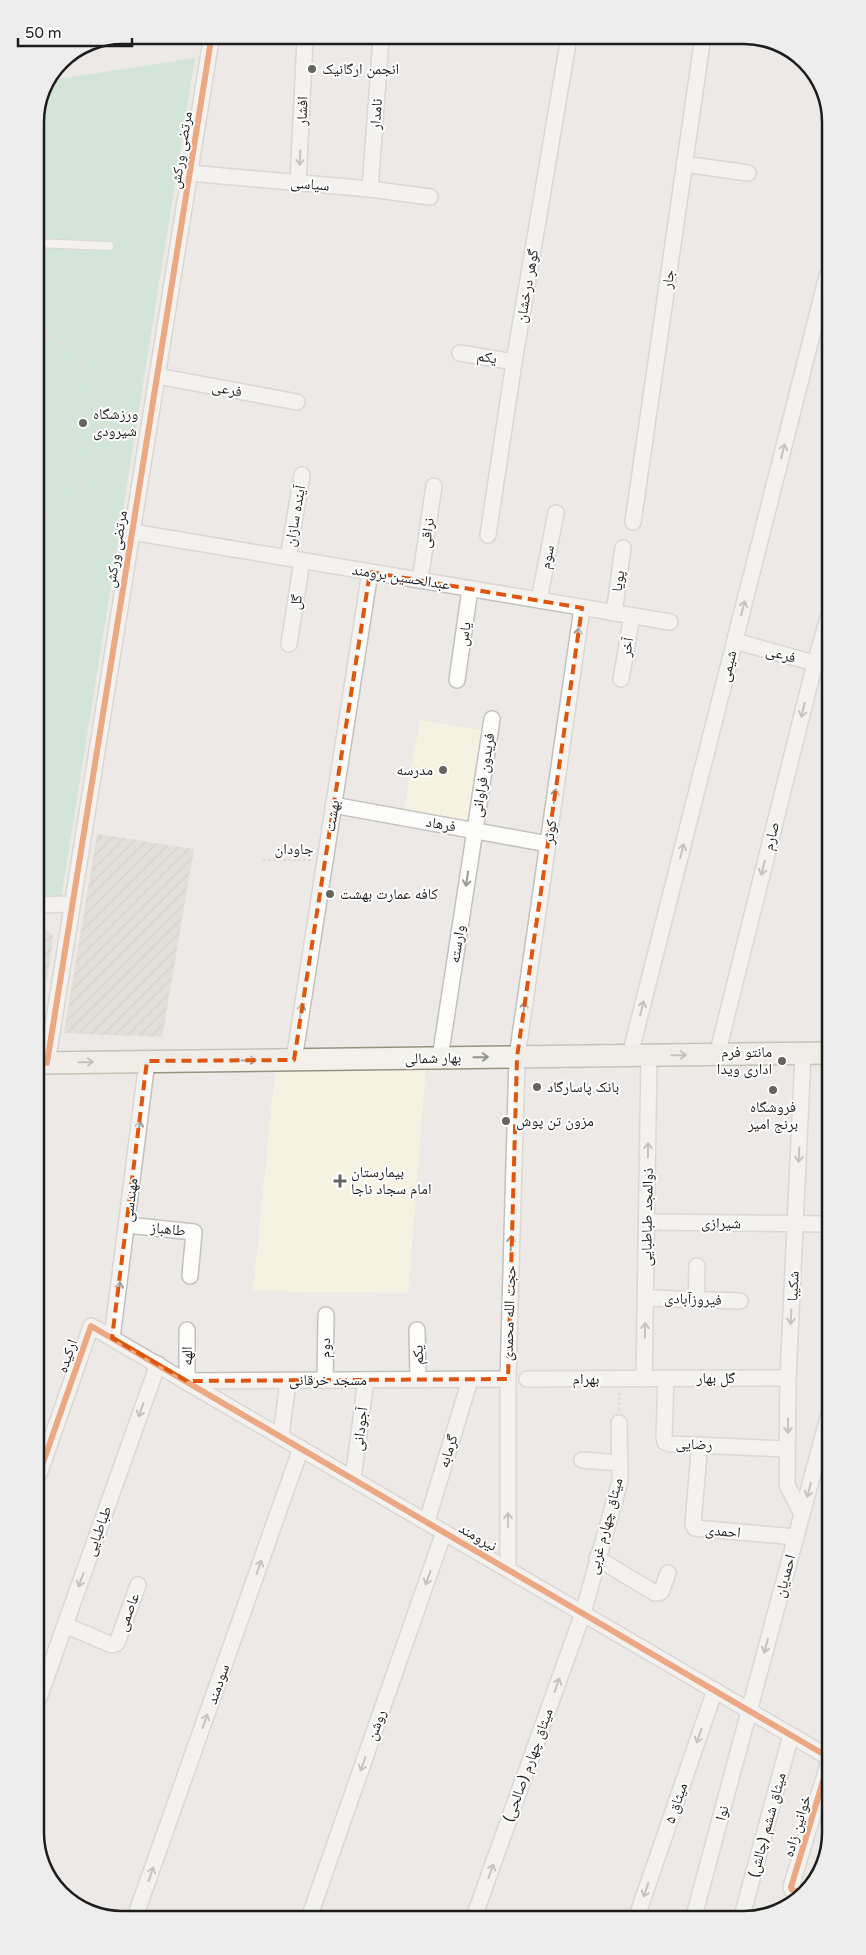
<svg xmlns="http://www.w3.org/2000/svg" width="866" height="1955" viewBox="0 0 866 1955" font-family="'Varela Round','Noto Naskh Arabic',sans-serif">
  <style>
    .education { fill: #f5f2e2 }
    .construction { fill: url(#construction-furrows) }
    .pitch { fill: #b4e0c9 }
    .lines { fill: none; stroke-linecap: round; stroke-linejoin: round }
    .service-casing { stroke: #c3c1c0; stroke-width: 10 }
    .minor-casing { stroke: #c3c1c0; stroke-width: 18 }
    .secondary-casing { stroke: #959380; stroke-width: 24 }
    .path { stroke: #d5c7c6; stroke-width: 2.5; stroke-dasharray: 2.5 2.5; stroke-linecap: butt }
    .service { stroke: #fcfcfb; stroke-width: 8 }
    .minor { stroke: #fcfcfb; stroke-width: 15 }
    .secondary { stroke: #f3f2ea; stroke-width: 21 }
    .cycleway-casing { stroke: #fff; stroke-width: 9 }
    .cycleway { stroke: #e8590c; stroke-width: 6 }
    .oneway { stroke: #989897 }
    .oneway2 { stroke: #93928e }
    .marked { fill: none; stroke: #de560d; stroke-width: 4; stroke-dasharray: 10 6; stroke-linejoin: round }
    .poi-dot { fill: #656463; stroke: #fff; stroke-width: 2 }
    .labels { text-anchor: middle; stroke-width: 4; stroke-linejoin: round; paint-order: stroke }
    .poi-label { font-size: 15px; fill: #1d1d1d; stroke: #fff; text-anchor: start }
    .street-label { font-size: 15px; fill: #1d1d1d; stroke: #fff }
    .rim { fill: none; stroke: #1d1d1d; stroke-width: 2.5 }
  </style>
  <defs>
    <pattern id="construction-furrows" width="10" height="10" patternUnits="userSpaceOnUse" patternTransform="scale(1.25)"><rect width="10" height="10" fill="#d5d2c8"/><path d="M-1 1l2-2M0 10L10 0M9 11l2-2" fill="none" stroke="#b6b4ab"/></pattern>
  </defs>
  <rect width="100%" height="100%" fill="#ece9e6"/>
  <g class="education">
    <path d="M420 720 482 730 467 824 404 810Z"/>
    <path d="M426 1067 408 1293 253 1291 275 1071Z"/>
  </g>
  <g class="construction">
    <path d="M97 834 194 849 162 1037 64 1033Z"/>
    <path d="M37 926H42L53 936 40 1029 38 1031Z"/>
  </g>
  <path class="pitch" d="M195 58 61 899H37L35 116 52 80Z"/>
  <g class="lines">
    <defs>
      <path id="service" d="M35 243 109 246"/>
      <g id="minor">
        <path d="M684 164 748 173"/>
        <path d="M189 173 370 189 430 197"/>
        <path d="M298 182 305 39"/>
        <path d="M370 189 381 39"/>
        <path d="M460 353 514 362"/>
        <path d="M157 376 297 402"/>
        <path d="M633 522 703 36"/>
        <path d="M132 532 670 622"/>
        <path d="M488 535 514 362 569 37"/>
        <path d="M288 558 302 475"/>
        <path d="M420 580 434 486"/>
        <path d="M539 600 556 513"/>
        <path d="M614 613 623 548"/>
        <path d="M735 641 828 667"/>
        <path d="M289 644 302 561"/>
        <path d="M621 679 632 616"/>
        <path d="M457 680 470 589"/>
        <path d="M333 805 548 844"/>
        <path d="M37 905 72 904"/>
        <path d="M630 1055 827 276"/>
        <path d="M717 1055 815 663 828 618"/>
        <path d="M440 1058 492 719"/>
        <path d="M294 1060 370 572"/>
        <path d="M47 1063 211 40"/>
        <path d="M647 1222 829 1224"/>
        <path d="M127 1225 194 1232 190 1276"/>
        <path d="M646 1298 740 1301"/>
        <path d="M696 1300 697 1266"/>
        <path d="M187 1330V1381L508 1379"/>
        <path d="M417 1330 418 1380"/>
        <path d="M112 1338 147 1061"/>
        <path d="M666 1378 664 1437 665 1442 670 1444 787 1449"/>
        <path d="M527 1379 788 1378"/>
        <path d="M644 1379 649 1055"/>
        <path d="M325 1380 326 1315"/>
        <path d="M281 1436 288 1381"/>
        <path d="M699 1453 693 1524 695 1528 796 1537"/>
        <path d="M582 1460 620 1463"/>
        <path d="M39 1474 91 1326 830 1758 791 1887 792 1890 804 1893"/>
        <path d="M353 1479 366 1380"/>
        <path d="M802 1514 787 1485 788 1378 803 1054"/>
        <path d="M427 1521 470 1380"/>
        <path d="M597 1558 655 1593 661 1592 668 1573"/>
        <path d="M508 1569V1379L517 1057 582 608"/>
        <path d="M65 1625 112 1645 117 1643 138 1585"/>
        <path d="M39 1698 158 1364"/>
        <path d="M637 1916 715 1690"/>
        <path d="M694 1916 830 1410"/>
        <path d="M742 1916 791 1735"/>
        <path d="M474 1917 583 1613 620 1481 619 1423"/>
        <path d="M309 1918 444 1532"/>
        <path d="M134 1920 301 1448"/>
      </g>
      <path id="secondary" d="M38 1063 829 1053"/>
    </defs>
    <use href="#service" class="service-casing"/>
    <use href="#minor" class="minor-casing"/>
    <use href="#secondary" class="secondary-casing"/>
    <g class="path">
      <path d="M36 333C109 345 111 447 73 496 64 508 50 516 36 522"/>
      <path d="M263 860H311"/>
      <path d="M619 1410V1393"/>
    </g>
    <use href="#service" class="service"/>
    <use href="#minor" class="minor"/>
    <use href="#secondary" class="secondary"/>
    <defs>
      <g id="cycleway">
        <path d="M47 1063 211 40"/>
        <path d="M39 1474 91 1326 830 1758 791 1887 792 1890 804 1893"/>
      </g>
    </defs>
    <use href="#cycleway" class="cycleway-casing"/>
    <use href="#cycleway" class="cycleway"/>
  </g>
  <defs><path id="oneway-shaft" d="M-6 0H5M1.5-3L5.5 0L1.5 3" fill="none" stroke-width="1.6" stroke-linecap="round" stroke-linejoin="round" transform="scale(1.25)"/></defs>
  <g class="oneway">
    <use href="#oneway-shaft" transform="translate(300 158) rotate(92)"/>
    <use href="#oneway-shaft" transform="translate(783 451) rotate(-76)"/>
    <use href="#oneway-shaft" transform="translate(743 608) rotate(-76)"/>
    <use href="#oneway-shaft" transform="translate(578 635) rotate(-82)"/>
    <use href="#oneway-shaft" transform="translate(803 710) rotate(104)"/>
    <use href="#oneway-shaft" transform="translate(555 796) rotate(-82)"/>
    <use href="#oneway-shaft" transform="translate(682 851) rotate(-76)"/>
    <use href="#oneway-shaft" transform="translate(763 868) rotate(104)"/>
    <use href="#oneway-shaft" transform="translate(467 879) rotate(99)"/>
    <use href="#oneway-shaft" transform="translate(642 1008) rotate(-76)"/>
    <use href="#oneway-shaft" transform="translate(524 1009) rotate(-82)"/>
    <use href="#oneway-shaft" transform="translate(301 1011) rotate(-81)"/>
    <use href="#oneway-shaft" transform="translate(139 1128) rotate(-83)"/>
    <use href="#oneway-shaft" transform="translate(648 1150) rotate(-89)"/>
    <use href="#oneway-shaft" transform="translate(799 1155) rotate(93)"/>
    <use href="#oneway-shaft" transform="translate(511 1243) rotate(-88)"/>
    <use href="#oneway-shaft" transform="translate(119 1289) rotate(-82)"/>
    <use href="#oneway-shaft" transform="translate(791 1317) rotate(93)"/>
    <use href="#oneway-shaft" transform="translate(645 1330) rotate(-89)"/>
    <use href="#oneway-shaft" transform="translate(141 1410) rotate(110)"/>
    <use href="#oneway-shaft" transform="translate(788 1426) rotate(91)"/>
    <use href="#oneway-shaft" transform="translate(809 1490) rotate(105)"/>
    <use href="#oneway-shaft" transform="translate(508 1520) rotate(-90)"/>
    <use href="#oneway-shaft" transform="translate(259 1567) rotate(-71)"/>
    <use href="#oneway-shaft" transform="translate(428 1578) rotate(109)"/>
    <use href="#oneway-shaft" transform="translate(81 1580) rotate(110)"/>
    <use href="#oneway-shaft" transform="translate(766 1646) rotate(105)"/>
    <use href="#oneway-shaft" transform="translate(557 1685) rotate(-70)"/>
    <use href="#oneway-shaft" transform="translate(205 1721) rotate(-71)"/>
    <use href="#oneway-shaft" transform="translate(699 1736) rotate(109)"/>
    <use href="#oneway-shaft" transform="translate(363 1764) rotate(109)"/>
    <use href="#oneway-shaft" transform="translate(491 1871) rotate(-70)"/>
    <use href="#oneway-shaft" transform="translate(151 1874) rotate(-71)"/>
    <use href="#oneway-shaft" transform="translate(646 1890) rotate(109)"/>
  </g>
  <g class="oneway2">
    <use href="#oneway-shaft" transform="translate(679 1055) rotate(-1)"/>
    <use href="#oneway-shaft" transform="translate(481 1057) rotate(-1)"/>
    <use href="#oneway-shaft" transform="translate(249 1060) rotate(-1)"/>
    <use href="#oneway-shaft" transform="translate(86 1062) rotate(-1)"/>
  </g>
  <path d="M0 0H866V1955H0ZM370 572 582 608 517 1057 508 1379 187 1381 112 1338 147 1061 294 1060Z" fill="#ece9e6" fill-opacity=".55" fill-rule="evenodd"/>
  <path class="marked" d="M370 572 582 608 517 1057 508 1379 187 1381 112 1338 147 1061 294 1060Z"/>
  <g class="poi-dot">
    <circle cx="312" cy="69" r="5"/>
    <circle cx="83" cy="423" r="5"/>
    <circle cx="443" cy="770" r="5"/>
    <circle cx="330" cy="894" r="5"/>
    <circle cx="782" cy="1061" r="5"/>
    <circle cx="537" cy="1087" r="5"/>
    <circle cx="773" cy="1090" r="5"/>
    <circle cx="506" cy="1121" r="5"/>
    <path d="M337.5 1173.5h5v5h5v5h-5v5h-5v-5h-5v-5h5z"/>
  </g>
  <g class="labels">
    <g class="poi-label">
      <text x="322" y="74">انجمن ارگانیک</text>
      <text x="93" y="419">ورزشگاه<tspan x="93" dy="17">شیرودی</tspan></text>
      <text x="433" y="775" text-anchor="end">مدرسه</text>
      <text x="340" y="899">کافه عمارت بهشت</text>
      <text x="772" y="1057" text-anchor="end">مانتو فرم<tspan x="772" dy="17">اداری ویدا</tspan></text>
      <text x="547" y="1092">بانک پاسارگاد</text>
      <text x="773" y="1112" text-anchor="middle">فروشگاه<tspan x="773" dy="17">برنج امیر</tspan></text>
      <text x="516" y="1126">مزون تن پوش</text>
      <text x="351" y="1177">بیمارستان<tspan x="351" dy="17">امام سجاد ناجا</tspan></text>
    </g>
    <g class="street-label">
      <text transform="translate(302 111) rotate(-88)" y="5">افشار</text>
      <text transform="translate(376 114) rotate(-86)" y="5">نامدار</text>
      <text transform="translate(181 150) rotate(-81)" y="5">مرتضی ورکش</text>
      <text transform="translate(310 184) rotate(5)" y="5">سیاسی</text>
      <text transform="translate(668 279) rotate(-82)" y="5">جار</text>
      <text transform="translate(527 286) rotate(-80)" y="5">گوهر درخشان</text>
      <text transform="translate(487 357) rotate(9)" y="5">یکم</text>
      <text transform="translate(227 389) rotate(11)" y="5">فرعی</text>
      <text transform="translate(295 516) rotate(-80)" y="5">آینده سازان</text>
      <text transform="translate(427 533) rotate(-82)" y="5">نراقی</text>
      <text transform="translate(116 549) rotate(-81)" y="5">مرتضی ورکش</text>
      <text transform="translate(547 557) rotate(-79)" y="5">سوم</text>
      <text transform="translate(401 577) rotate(9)" y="5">عبدالحسین برومند</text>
      <text transform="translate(618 581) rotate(-82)" y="5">پویا</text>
      <text transform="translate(296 602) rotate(-81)" y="5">گل</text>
      <text transform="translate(464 634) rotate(-82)" y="5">یاس</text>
      <text transform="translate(627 647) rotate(-80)" y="5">آخر</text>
      <text transform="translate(781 654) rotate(16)" y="5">فرعی</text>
      <text transform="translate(728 666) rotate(-76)" y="5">شیمی</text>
      <text transform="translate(483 775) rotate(-81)" y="5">فریدون فراوانی</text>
      <text transform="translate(332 816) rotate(-81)" y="5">بهشت</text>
      <text transform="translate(441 824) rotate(10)" y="5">فرهاد</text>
      <text transform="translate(550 832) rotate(-82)" y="5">کوثر</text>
      <text transform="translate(771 836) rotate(-76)" y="5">صارم</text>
      <text x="294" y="854">جاودان</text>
      <text transform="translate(457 944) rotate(-81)" y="5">وارسته</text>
      <text transform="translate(433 1058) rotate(-1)" y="5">بهار شمالی</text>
      <text transform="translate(130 1200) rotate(-83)" y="5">مهندسی</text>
      <text transform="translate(647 1217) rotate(-89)" y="5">ذوالمجد طباطبایی</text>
      <text transform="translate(721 1223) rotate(1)" y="5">شیرازی</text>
      <text transform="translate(168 1229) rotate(6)" y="5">طاهباز</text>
      <text transform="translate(793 1286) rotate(-87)" y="5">شکیبا</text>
      <text transform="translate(693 1299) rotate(2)" y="5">فیروزآبادی</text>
      <text transform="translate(509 1313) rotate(-88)" y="5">حجت الله محمدی</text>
      <text transform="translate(325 1348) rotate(-89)" y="5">دوم</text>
      <text transform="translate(418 1355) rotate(-92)" y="5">یکم</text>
      <text transform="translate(67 1356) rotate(-71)" y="5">ارکیده</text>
      <text transform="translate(187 1356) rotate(-90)" y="5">الهه</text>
      <text x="716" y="1383">گل بهار</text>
      <text x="586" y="1384">بهرام</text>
      <text x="328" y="1385">مسجد خرقانی</text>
      <text transform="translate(360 1429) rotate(-83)" y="5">آجودانی</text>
      <text transform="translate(694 1444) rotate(2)" y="5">رضایی</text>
      <text transform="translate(448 1451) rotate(-73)" y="5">گرمابه</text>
      <text transform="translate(605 1526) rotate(-75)" y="5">میثاق چهارم غربی</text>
      <text transform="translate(98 1531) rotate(-70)" y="5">طباطبایی</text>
      <text transform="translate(723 1531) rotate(5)" y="5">احمدی</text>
      <text transform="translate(478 1537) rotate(30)" y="5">نیرومند</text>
      <text transform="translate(785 1576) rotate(-75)" y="5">احمدیان</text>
      <text transform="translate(128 1612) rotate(-70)" y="5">عاصمی</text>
      <text transform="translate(218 1684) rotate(-71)" y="5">سودمند</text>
      <text transform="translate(376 1725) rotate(-71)" y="5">روشن</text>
      <text transform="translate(528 1765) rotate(-70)" y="5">میثاق چهارم (صالحی)</text>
      <text transform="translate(676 1803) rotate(-71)" y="5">میثاق ۵</text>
      <text transform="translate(722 1813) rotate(-75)" y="5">نوا</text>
      <text transform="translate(767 1825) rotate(-75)" y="5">میثاق ششم (چالش)</text>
      <text transform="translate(797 1826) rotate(-73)" y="5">خوانین زاده</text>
    </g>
  </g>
  <path d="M0 0H866V1955H0ZM122 44H744A78 78 0 0 1 822 122V1833A78 78 0 0 1 744 1911H122A78 78 0 0 1 44 1833V122A78 78 0 0 1 122 44Z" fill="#ededed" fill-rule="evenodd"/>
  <path class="rim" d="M122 44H744A78 78 0 0 1 822 122V1833A78 78 0 0 1 744 1911H122A78 78 0 0 1 44 1833V122A78 78 0 0 1 122 44Z"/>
  <path d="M18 38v8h114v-8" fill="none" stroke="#1d1d1d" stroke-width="2.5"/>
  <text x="25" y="38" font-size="15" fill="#1d1d1d" stroke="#ffffff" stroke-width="4" paint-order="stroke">50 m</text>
</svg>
